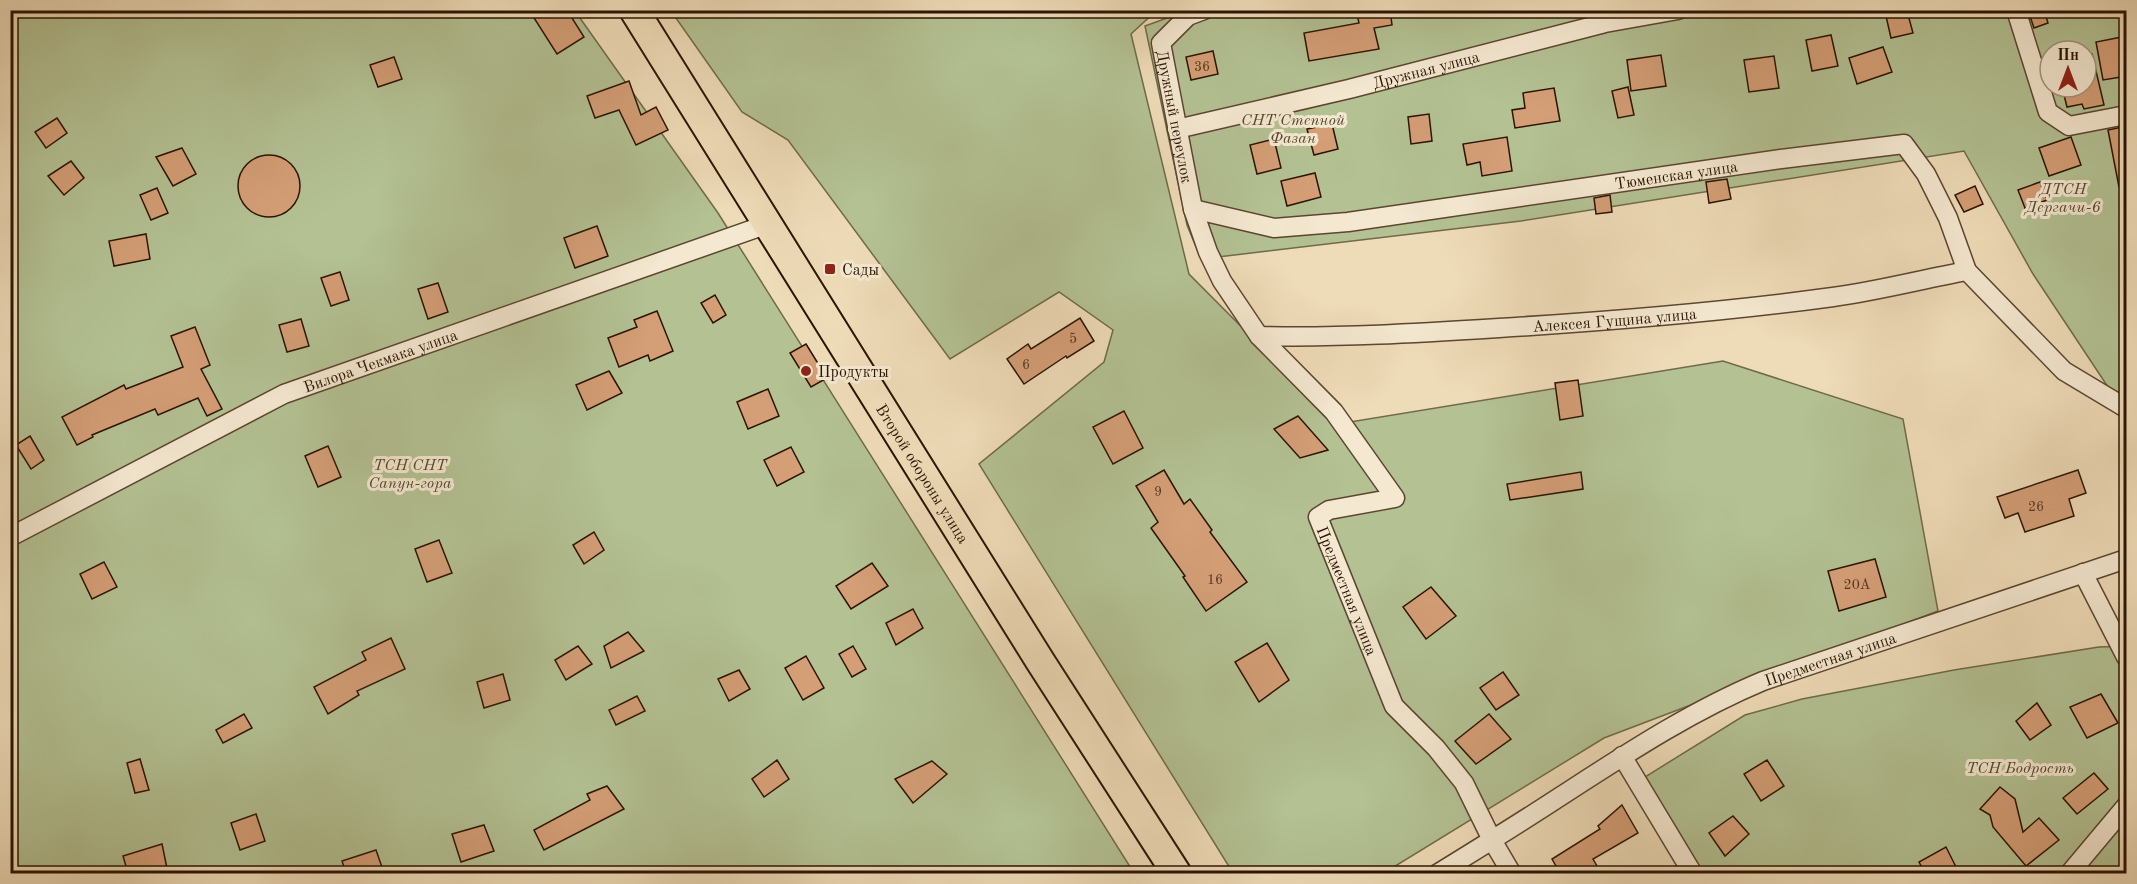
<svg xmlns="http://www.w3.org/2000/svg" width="2137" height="884" viewBox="0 0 2137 884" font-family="'Old Standard TT',serif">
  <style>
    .green { fill: #b3c193; stroke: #6f6a4a; stroke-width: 1.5; fill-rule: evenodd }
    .building { fill: #d49e76; stroke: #2b1402; stroke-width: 1.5 }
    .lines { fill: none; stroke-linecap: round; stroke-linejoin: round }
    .street-casing { stroke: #5c462f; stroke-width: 21 }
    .primary-casing { stroke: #2b1402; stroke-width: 32 }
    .street { stroke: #f4e8d0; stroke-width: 18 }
    .primary { stroke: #eedbb7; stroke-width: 28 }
    .poi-dot { fill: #8f2418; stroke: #f4e8d0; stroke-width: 2 }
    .labels { text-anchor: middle; stroke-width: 6; stroke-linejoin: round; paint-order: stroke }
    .number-label { font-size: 14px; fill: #55361f }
    .street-label { font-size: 16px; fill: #2b1402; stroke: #f4e8d0 }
    .park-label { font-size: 16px; font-style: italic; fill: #54482e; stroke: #f4e8d0 }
    .poi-label { font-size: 16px; fill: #2b1402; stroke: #f4e8d0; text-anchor: start }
  </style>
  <rect width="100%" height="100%" fill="#eedbb7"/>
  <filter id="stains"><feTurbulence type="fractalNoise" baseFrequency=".00333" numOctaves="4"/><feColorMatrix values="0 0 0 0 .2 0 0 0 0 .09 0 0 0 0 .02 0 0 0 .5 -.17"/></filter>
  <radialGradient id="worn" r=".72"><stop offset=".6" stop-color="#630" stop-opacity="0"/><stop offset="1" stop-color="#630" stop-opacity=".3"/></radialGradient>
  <g class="green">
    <path d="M1189 10 2126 11V425L2111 400 2116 399 2033 274 1964 151 1521 221 1201 259 1187 225 1145 26ZM2050 51H2086V87H2050Z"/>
    <path d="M10 11H575L718 213 1134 873H11Z"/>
    <path d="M671 11H1156L1131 34 1189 274 1338 424 1723 361 1903 419 1938 611 1604 738 1384 873H1233L979 464 1104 362 1113 330 1059 292 950 359 788 140 742 112Z"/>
    <path d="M2126 646V873H1703L1645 777 1745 715 1802 699 1954 670 2099 647Z"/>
  </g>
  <g class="building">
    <path d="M529 10H567L584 37 557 54Z"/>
    <path d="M1356 10H1390L1392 25 1374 28 1379 49 1309 61 1304 33 1359 23Z"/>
    <path d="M2028 10H2044L2048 23 2034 28Z"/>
    <path d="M1907 11 1913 33 1891 38 1886 16Z"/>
    <path d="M1831 35 1838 66 1812 71 1806 40Z"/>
    <path d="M2122 37 2127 62V76L2103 80 2096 42Z"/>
    <path d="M1883 47 1892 72 1857 84 1849 58Z"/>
    <path d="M1213 51 1218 74 1191 80 1186 57Z"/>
    <path d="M2086 54H2092L2104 105 2084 109 2082 104 2067 107 2062 87H2086Z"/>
    <path d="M1661 55 1666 86 1631 91 1627 60Z"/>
    <path d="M1774 56 1779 88 1749 92 1744 60Z"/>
    <path d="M394 57 402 79 378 87 370 65Z"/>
    <path d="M629 81 641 115 656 107 668 130 636 145 619 110 595 118 587 96Z"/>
    <path d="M1628 87 1634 115 1618 118 1612 91Z"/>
    <path d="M1554 88 1560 121 1515 128 1512 110 1525 108 1523 93Z"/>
    <path d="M1429 114 1432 141 1411 144 1408 117Z"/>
    <path d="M57 118 67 133 46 148 35 132Z"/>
    <path d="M1332 124 1338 149 1314 155 1307 129Z"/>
    <path d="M2127 126V186L2119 187 2108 130Z"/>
    <path d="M1507 137 1512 171 1482 176 1480 162 1467 165 1463 144Z"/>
    <path d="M2071 137 2081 165 2049 176 2039 148Z"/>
    <path d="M1274 139 1281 168 1257 174 1250 145Z"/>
    <path d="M182 148 196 174 173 186 156 157Z"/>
    <circle cx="269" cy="186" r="31"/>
    <path d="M71 161 84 178 64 195 48 176Z"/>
    <path d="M1315 173 1321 197 1287 206 1281 181Z"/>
    <path d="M1727 179 1731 199 1709 203 1706 182Z"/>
    <path d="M2040 182 2047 200 2025 208 2018 190Z"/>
    <path d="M1975 186 1983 204 1964 212 1955 195Z"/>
    <path d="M157 188 168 213 151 220 140 195Z"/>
    <path d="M1610 195 1612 212 1596 214 1594 198Z"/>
    <path d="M597 226 608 256 575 268 564 238Z"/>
    <path d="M146 234 150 259 114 266 109 241Z"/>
    <path d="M340 272 349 300 331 306 321 278Z"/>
    <path d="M438 283 448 312 428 319 418 289Z"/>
    <path d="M715 295 726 315 713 323 701 303Z"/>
    <path d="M657 311 673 351 650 361 648 355 619 367 608 338 637 327 634 320Z"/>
    <path d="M1080 318 1094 341 1067 358 1066 356 1024 384 1007 359 1028 344 1031 349Z"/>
    <path d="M301 319 309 346 287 352 279 325Z"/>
    <path d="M195 327 210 365 201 369 222 409 207 416 198 398 158 415 155 409 92 435 93 437 77 445 62 417 124 385 126 389 183 367 171 336Z"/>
    <path d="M806 344 827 378 811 387 790 353Z"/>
    <path d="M609 371 622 393 587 410 576 385Z"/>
    <path d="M1578 380 1583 416 1560 420 1555 383Z"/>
    <path d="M768 389 779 416 748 429 737 402Z"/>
    <path d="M1124 411 1143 448 1113 464 1093 427Z"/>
    <path d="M1298 416 1328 450 1300 458 1274 429Z"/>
    <path d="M30 436 44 460 31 469 16 445Z"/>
    <path d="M328 446 341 477 318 487 305 456Z"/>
    <path d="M791 447 804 472 777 486 764 460Z"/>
    <path d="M1164 470 1184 504 1190 499 1212 530 1210 532 1247 582 1206 611 1183 577 1185 576 1151 528 1158 522 1136 486Z"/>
    <path d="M2078 470 2086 493 2069 499 2074 516 2025 532 2018 513 2005 518 1997 497Z"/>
    <path d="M1581 472 1583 489 1510 500 1507 484Z"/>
    <path d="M594 532 604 550 584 564 573 545Z"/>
    <path d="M439 540 452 573 427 582 415 549Z"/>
    <path d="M1875 559 1886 597 1839 611 1828 571Z"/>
    <path d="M104 562 117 587 92 599 80 574Z"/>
    <path d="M872 563 888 586 851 609 836 586Z"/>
    <path d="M1431 587 1456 616 1426 639 1403 607Z"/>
    <path d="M913 609 923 628 896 645 886 623Z"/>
    <path d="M628 632 644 651 611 668 604 646Z"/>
    <path d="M391 638 405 669 357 691 359 695 328 714 314 687 366 660 362 652Z"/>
    <path d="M1267 643 1289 680 1259 702 1235 662Z"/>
    <path d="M578 646 592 664 566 680 555 660Z"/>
    <path d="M853 646 866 669 852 677 839 654Z"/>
    <path d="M806 656 824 688 803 700 785 668Z"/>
    <path d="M739 670 750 689 729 701 718 679Z"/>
    <path d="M1503 672 1519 695 1496 710 1480 688Z"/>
    <path d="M503 674 510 700 484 708 477 682Z"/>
    <path d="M2101 694 2118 723 2087 738 2070 707Z"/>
    <path d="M637 696 645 711 616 725 609 710Z"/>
    <path d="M2037 703 2051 725 2030 740 2016 721Z"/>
    <path d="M244 714 252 728 223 743 216 730Z"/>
    <path d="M1489 714 1511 739 1476 764 1455 741Z"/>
    <path d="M140 759 149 790 135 793 127 763Z"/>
    <path d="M777 760 789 779 764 797 752 779Z"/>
    <path d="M1767 760 1784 786 1761 801 1744 774Z"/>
    <path d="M932 761 947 774 913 803 895 779Z"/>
    <path d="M2094 773 2108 789 2077 814 2063 798Z"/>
    <path d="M607 786 624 809 544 850 534 830 590 800 587 794Z"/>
    <path d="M2000 787 2015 799 2023 832 2039 818 2059 840 2026 866 1993 827 1990 815 1980 809Z"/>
    <path d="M1622 805 1638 833 1593 859 1597 866 1582 873H1560L1552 859 1600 829 1598 826Z"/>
    <path d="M256 814 265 841 240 850 231 823Z"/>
    <path d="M1733 816 1749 834 1725 856 1709 833Z"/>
    <path d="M484 825 494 851 461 862 452 834Z"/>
    <path d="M162 844 168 873H128L123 856Z"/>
    <path d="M1946 847 1959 873H1925L1919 862Z"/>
    <path d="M376 850 384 873H346L342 861Z"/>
  </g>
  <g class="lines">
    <defs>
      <g id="street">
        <path id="s1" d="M1204 10 1188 16 1161 43 1193 209 1208 252 1222 281 1259 336 1334 412 1395 498 1329 510 1318 517 1394 706 1436 748 1464 783 1492 840 1512 874"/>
        <path d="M2016 10 2048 112 2069 126 2126 115"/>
        <path id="s2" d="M1177 129 1349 89 1605 23 1678 10"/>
        <path id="s3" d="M1193 209 1274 228 1348 222 1781 159 1904 144 1926 174 1948 218 1967 271 2064 371 2124 407 2126 406"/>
        <path id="s4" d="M1259 336C1339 338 1419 333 1499 328 1611 321 1723 312 1833 297 1878 291 1923 279 1967 271"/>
        <path id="s5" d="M10 537 284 394 768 224"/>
        <path d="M2083 573 2126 657"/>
        <path d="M1622 756 1693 874"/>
        <path id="s6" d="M1437 874C1479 848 1520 823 1561 796 1626 754 1691 711 1763 681L2126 559"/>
        <path d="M2069 874 2126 806"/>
      </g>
      <g id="primary">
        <path id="s7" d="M634 10 1040 661 1177 874"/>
      </g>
    </defs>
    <use href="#street" class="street-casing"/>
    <use href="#primary" class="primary-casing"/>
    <use href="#street" class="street"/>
    <use href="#primary" class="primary"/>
  </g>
  <g class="poi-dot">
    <rect x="824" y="263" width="12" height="12" rx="3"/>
    <circle cx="806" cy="371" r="6"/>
  </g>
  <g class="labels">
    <g class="number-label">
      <text x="1202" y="71">36</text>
      <text x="1073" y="343">5</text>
      <text x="1026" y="369">6</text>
      <text x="1158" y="496">9</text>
      <text x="2036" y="511">26</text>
      <text x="1215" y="584">16</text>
      <text x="1857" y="589">20А</text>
    </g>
    <g class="street-label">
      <text dy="6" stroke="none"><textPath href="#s2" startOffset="256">Дружная улица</textPath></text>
      <text dy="6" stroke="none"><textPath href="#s1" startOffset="130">Дружный переулок</textPath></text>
      <text dy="6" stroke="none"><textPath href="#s3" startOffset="489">Тюменская улица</textPath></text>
      <text dy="6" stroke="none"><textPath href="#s4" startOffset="356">Алексея Гущина улица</textPath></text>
      <text dy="6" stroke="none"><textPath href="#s5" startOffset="411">Вилора Чекмака улица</textPath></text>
      <text dy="6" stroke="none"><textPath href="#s7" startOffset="546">Второй обороны улица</textPath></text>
      <text dy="6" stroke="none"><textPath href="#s1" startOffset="740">Предместная улица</textPath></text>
      <text dy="6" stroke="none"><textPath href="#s6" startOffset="450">Предместная улица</textPath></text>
    </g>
    <g class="park-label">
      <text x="1293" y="125">СНТ Степной<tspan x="1293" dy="18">Фазан</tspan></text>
      <text x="2063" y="194">ДТСН<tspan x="2063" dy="18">Дергачи-6</tspan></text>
      <text x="410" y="470">ТСН СНТ<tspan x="410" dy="18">Сапун-гора</tspan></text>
      <text x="2020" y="773">ТСН Бодрость</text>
    </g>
    <g class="poi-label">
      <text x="842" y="275">Сады</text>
      <text x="818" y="377">Продукты</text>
    </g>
  </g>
  <rect width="2137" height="884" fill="none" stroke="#eedbb7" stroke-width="36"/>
  <rect x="12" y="12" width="2113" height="860" fill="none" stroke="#2b1402" stroke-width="3"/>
  <rect x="18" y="18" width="2101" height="848" fill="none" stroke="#2b1402" stroke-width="1.5"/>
  <g transform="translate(2068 69)"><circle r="28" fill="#f4e8d0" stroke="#a4937e" stroke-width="1.5"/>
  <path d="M0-4.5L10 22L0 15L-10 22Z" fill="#8f2418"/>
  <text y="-9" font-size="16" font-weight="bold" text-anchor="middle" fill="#2b1402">Пн</text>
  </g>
  <rect width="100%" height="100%" filter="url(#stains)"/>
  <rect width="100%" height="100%" fill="url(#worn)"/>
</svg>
